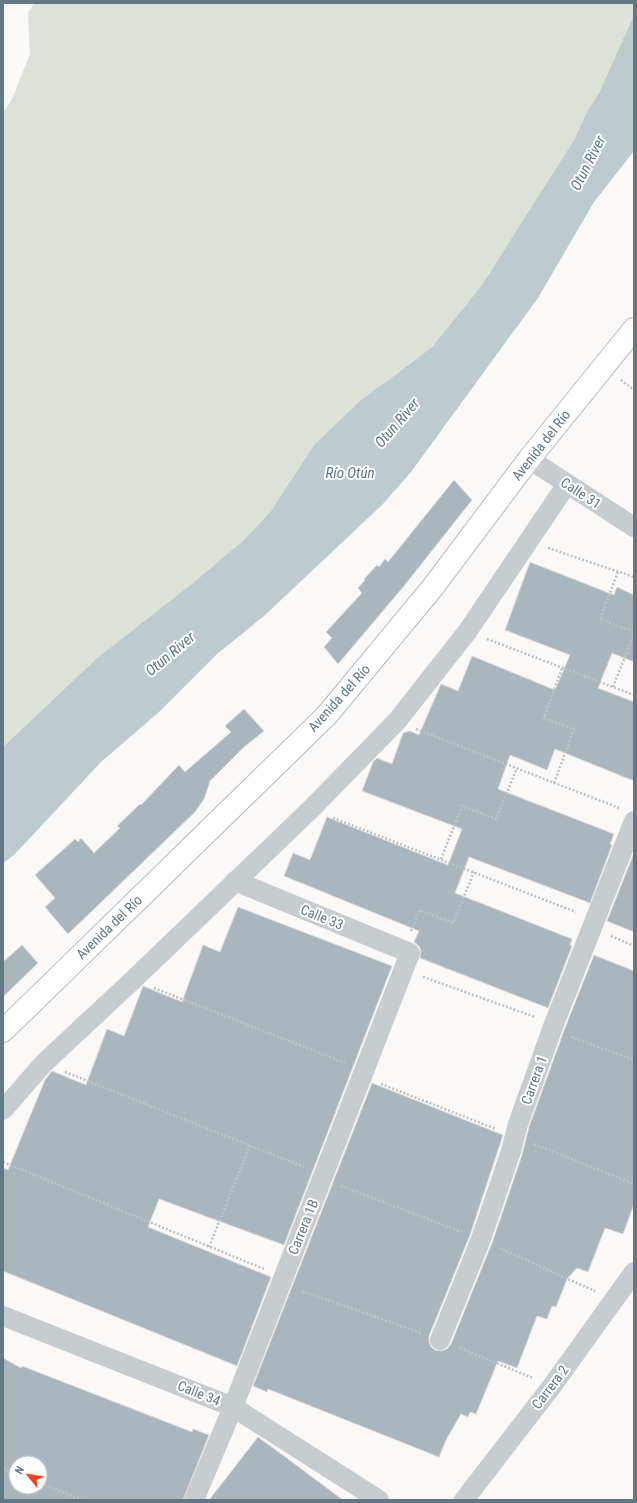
<svg xmlns="http://www.w3.org/2000/svg" width="637" height="1503" viewBox="0 0 637 1503" font-family="'Roboto Condensed',sans-serif">
  <style>
    .green { fill: #dce2d8 }
    .water { fill: #bdcbce }
    .building { fill: #abb6bc; stroke: #dbdbd9; fill-rule: evenodd }
    .lines { fill: none; stroke-linecap: round; stroke-linejoin: round }
    .secondary-casing { stroke: #b6bec2; stroke-width: 24 }
    .path { stroke: #bec2c4; stroke-width: 2.5; stroke-dasharray: 2 2; stroke-linecap: butt }
    .minor { stroke: #c7cccf; stroke-width: 20 }
    .secondary { stroke: #fff; stroke-width: 22 }
    .labels { text-anchor: middle; stroke-width: 4; stroke-linejoin: round; paint-order: stroke }
    .street-label { font-size: 14px; fill: #627885; stroke: #fff }
    .water-label { font-size: 15px; font-style: italic; fill: #5d777e; stroke: #fff }
  </style>
  <rect width="100%" height="100%" fill="#faf9f7"/>
  <path class="green" d="M34 3H634V15L599 93 587 112 574 140 482 285 432 347 387 380 314 445 271 511 244 540 193 583 97 658 3 747V113L12 99 30 54 28 13Z"/>
  <path class="water" d="M634 15V151L594 202 538 298 411 472 383 504 264 616 217 654 158 713 101 762 14 855 3 863V747L97 658 193 583 244 540 271 511 314 445 360 401 432 347 482 285 574 140 587 112 599 93Z"/>
  <g class="building">
    <path d="M454 480 472 500 404 586 338 664 324 647 332 638 326 632 362 593 358 588 365 580 364 579 377 565 379 567 385 559 388 562Z"/>
    <path d="M530 562 614 595 617 587 634 595V662L612 653 598 688 634 702V781L555 749 547 770 510 755 498 789 614 834 610 844 612 845 590 903 469 857 455 893 572 939 570 945 572 946 548 1008 420 958 421 951 419 946 414 942 419 931 284 876 293 853 310 860 327 817 448 865 462 829 362 791 373 762 377 758 392 764 403 733 410 731 419 735 441 684 458 691 472 656 555 690 570 655 505 630Z"/>
    <path d="M244 709 264 731 244 747 210 781 204 799 195 812 68 934 45 907 55 898 35 875 75 839 78 842 81 838 94 853 120 828 117 826 140 804 141 805 179 765 185 772 231 732 225 726Z"/>
    <path d="M634 853V932L607 921Z"/>
    <path d="M238 907 392 966 284 1245 159 1199 148 1227 271 1277 237 1366 3 1271V1168L8 1170 45 1080 52 1071 86 1085 107 1029 124 1036 143 986 182 1002 203 945 220 952Z"/>
    <path d="M22 945 38 963 3 997V962Z"/>
    <path d="M594 955 634 971V1204L623 1234 605 1228 588 1272 577 1268 567 1279 556 1307 552 1306 547 1319 537 1316 517 1368 498 1361 476 1414 470 1412 468 1417 461 1414 447 1438 439 1457 268 1389 267 1392 253 1386 372 1083 503 1135 470 1235 429 1336V1342L431 1347 435 1350 442 1351 447 1349 451 1344 492 1243 522 1155 529 1127 565 1028Z"/>
    <path d="M3 1358 21 1368 22 1366 192 1432 193 1429 209 1435 183 1500H3ZM16 1463H40V1487H16Z"/>
    <path d="M258 1437 288 1459 343 1500H209Z"/>
  </g>
  <g class="lines">
    <defs>
      <path id="secondary" d="M3 1031 327 715 433 587 529 459 634 329"/>
    </defs>
    <use href="#secondary" class="secondary-casing"/>
    <g class="path">
      <path d="M621 380 634 390"/>
      <path d="M548 548 634 577"/>
      <path d="M618 572 600 619 634 632"/>
      <path d="M487 639 634 695"/>
      <path d="M613 687 634 634"/>
      <path d="M416 729 619 808"/>
      <path d="M554 783 574 729 544 718 562 668"/>
      <path d="M333 818 576 912"/>
      <path d="M441 859 462 806 496 819 517 768"/>
      <path d="M411 931 420 910 453 923 474 872"/>
      <path d="M611 936 634 946"/>
      <path d="M423 977 535 1017"/>
      <path d="M154 988 345 1063"/>
      <path d="M571 1037 634 1060"/>
      <path d="M65 1072 304 1167"/>
      <path d="M381 1084 496 1129"/>
      <path d="M534 1144 634 1184"/>
      <path d="M3 1162 264 1269"/>
      <path d="M341 1186 462 1232"/>
      <path d="M209 1247 250 1145"/>
      <path d="M499 1248 595 1291"/>
      <path d="M302 1291 421 1333"/>
      <path d="M460 1348 533 1378"/>
      <path d="M3 1469 16 1474"/>
      <path d="M40 1483 83 1500"/>
    </g>
    <g class="minor">
      <path d="M529 459 634 527"/>
      <path d="M3 1110 44 1063 133 980 311 809 397 721 467 632 567 484"/>
      <path d="M3 1316 233 1407 379 1500"/>
      <path d="M440 1340 481 1239 511 1151 518 1124 554 1024 634 821"/>
      <path d="M194 1500 233 1407 410 953 235 881"/>
      <path d="M464 1500 552 1386 634 1272"/>
    </g>
    <use href="#secondary" class="secondary"/>
  </g>
  <g class="labels">
    <g class="street-label">
      <text transform="translate(541 445) rotate(-52)" y="5">Avenida del Río</text>
      <text transform="translate(581 493) rotate(33)" y="5">Calle 31</text>
      <text transform="translate(339 698) rotate(-48)" y="5">Avenida del Río</text>
      <text transform="translate(322 917) rotate(22)" y="5">Calle 33</text>
      <text transform="translate(109 927) rotate(-44)" y="5">Avenida del Río</text>
      <text transform="translate(534 1080) rotate(-70)" y="5">Carrera 1</text>
      <text transform="translate(303 1227) rotate(-68)" y="5">Carrera 1B</text>
      <text transform="translate(550 1387) rotate(-53)" y="5">Carrera 2</text>
      <text transform="translate(199 1393) rotate(22)" y="5">Calle 34</text>
    </g>
    <g class="water-label">
      <text transform="translate(588 163) rotate(-63)" y="5">Otun River</text>
      <text transform="translate(397 423) rotate(-49)" y="5">Otun River</text>
      <text x="350" y="478">Río Otún</text>
      <text transform="translate(170 654) rotate(-40)" y="5">Otun River</text>
    </g>
  </g>
  <rect width="637" height="1503" fill="none" stroke="#627885" stroke-width="8"/>
  <g transform="translate(28 1475) rotate(300)"><circle r="19" fill="#ffffff" stroke="#c0c9ce"/>
  <path d="M0-3L7 15L0 10L-7 15Z" fill="#f3421e"/>
  <text y="-6" font-size="11" font-weight="bold" text-anchor="middle" fill="#627885">N</text>
  </g>
</svg>
